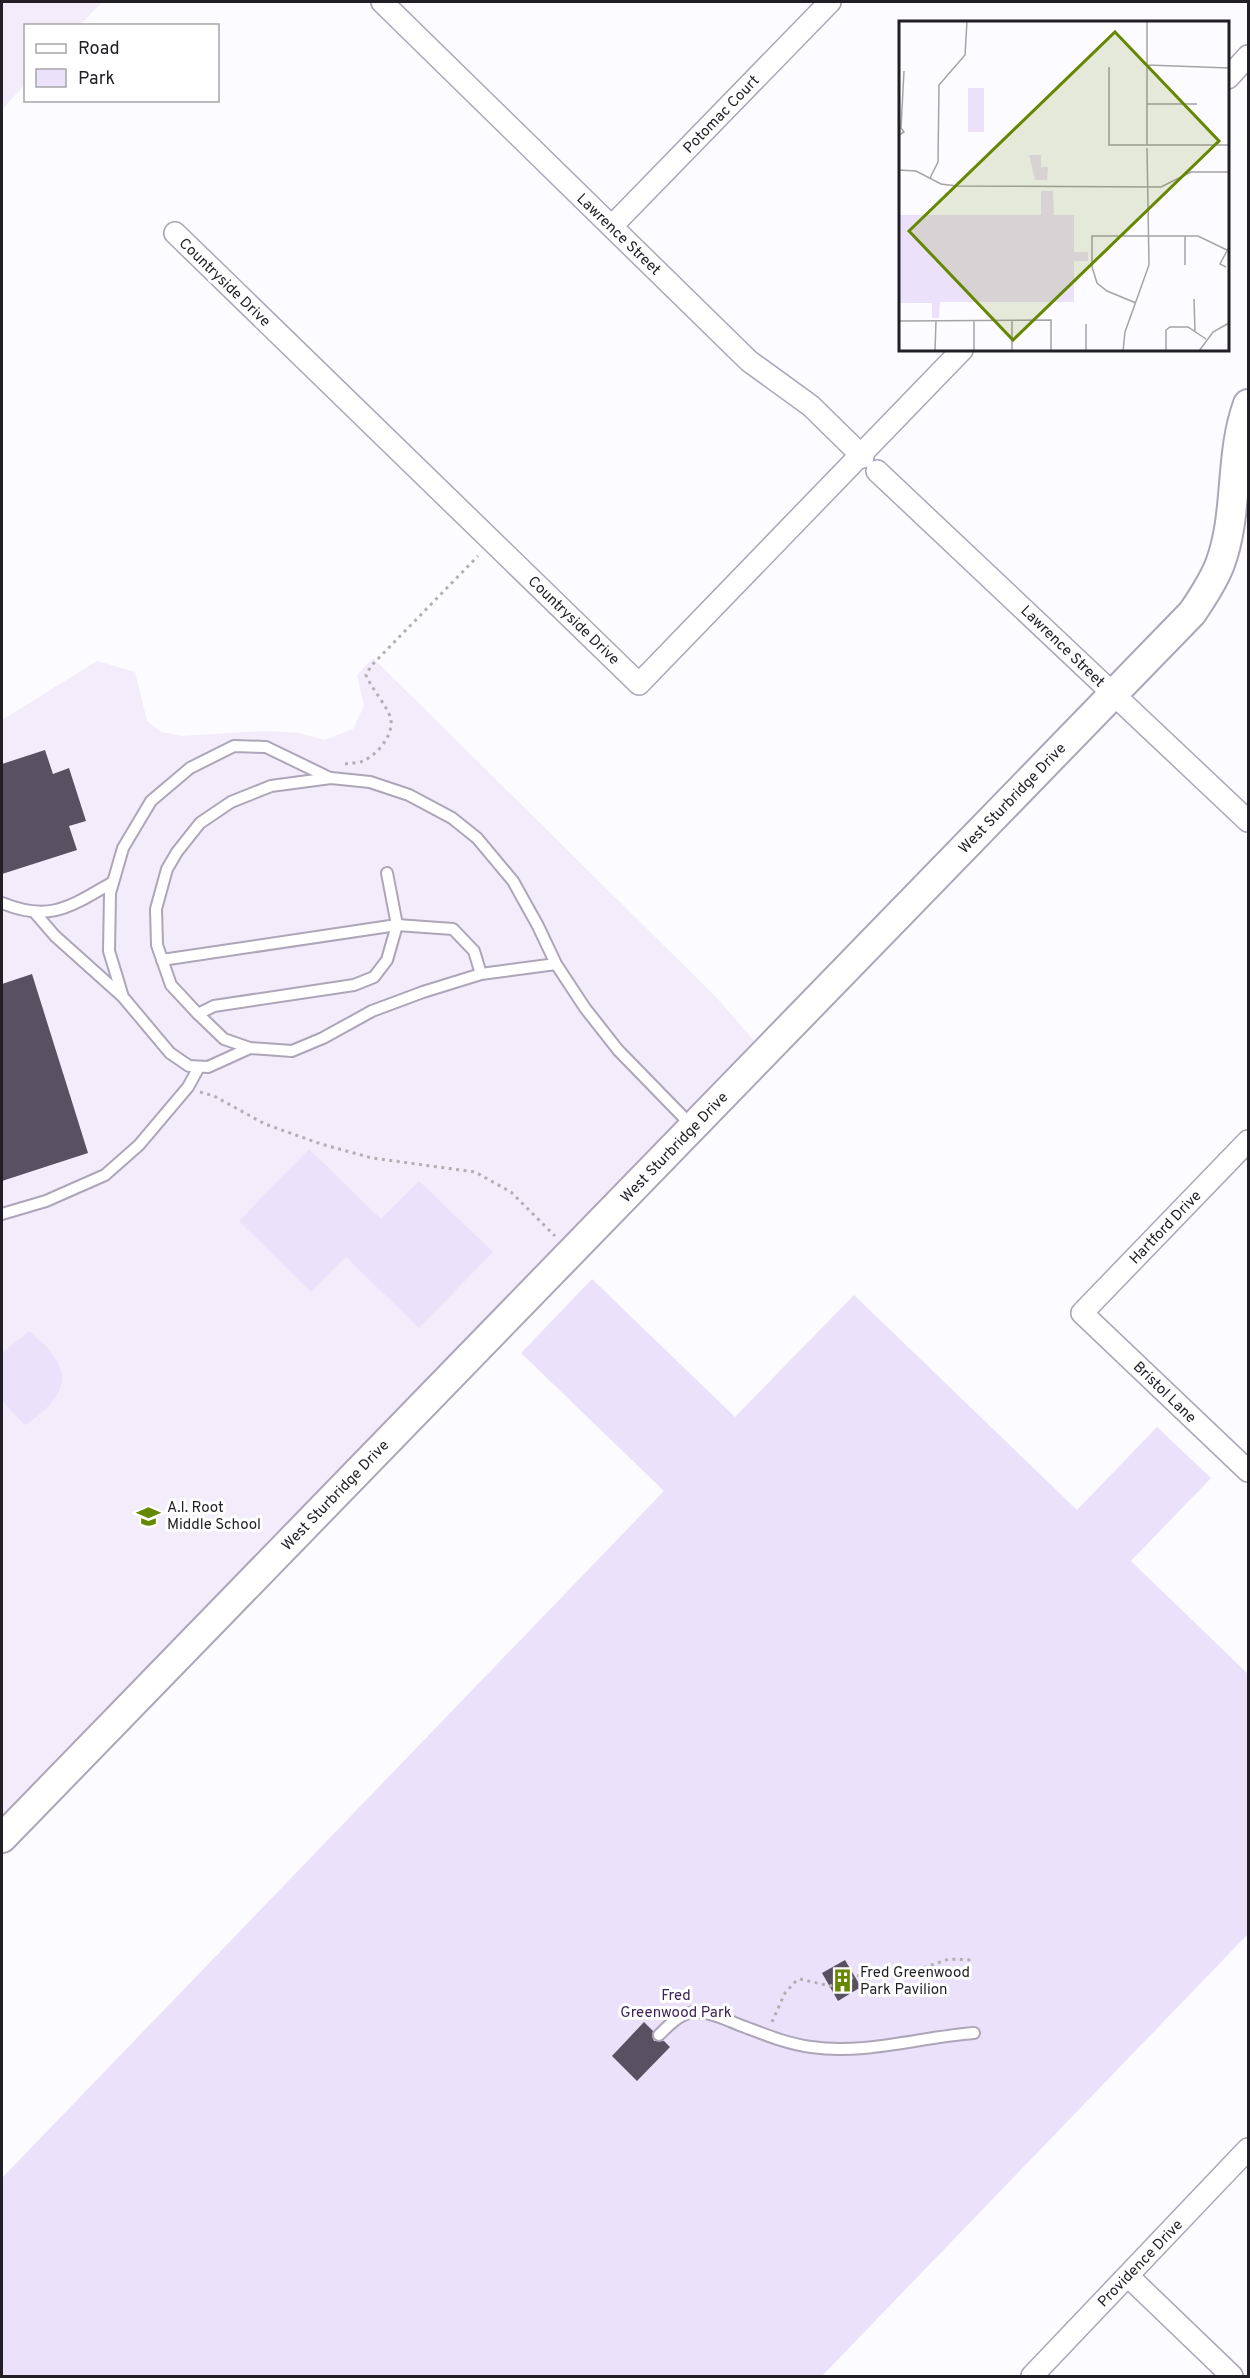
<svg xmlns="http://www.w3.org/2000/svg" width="1250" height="2378" viewBox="0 0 1250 2378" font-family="Overpass,sans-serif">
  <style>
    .built { fill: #f2ecfb }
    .green { fill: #ece1fa }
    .building { fill: #585161 }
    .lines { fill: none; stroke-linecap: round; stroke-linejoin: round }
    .lane-casing { stroke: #ada5b8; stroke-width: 14 }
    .street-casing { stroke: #ada5b8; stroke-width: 24 }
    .secondary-casing { stroke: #ada5b8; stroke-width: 32 }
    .path { stroke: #b1b0b5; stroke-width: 3; stroke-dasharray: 3 4.5; stroke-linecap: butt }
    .lane { stroke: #fff; stroke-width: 10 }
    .street { stroke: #fff; stroke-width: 21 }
    .secondary { stroke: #fff; stroke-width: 28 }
    .labels { text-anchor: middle; stroke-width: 6; stroke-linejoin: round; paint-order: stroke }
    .street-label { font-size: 15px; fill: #211e25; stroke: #fff }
    .poi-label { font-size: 15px; fill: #211e25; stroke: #fff; text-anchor: start }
    .park-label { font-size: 15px; fill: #3e2358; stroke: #fff }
    .inset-road { fill: none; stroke: #a4a3a8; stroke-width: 1.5 }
    .view { fill: #668702; fill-opacity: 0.15; stroke: #668702; stroke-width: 3 }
    .inset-edge { fill: none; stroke: #211e25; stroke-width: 3 }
  </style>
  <rect width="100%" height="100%" fill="#fcfbff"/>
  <g class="built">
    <path d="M2 2H102L80 25 26 26 25 84 2 110Z"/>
    <path d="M373 658 715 996 757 1044 573 1230 2 1823V720L97 661 135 672 147 721 161 732 182 736 264 731 299 733 325 740 353 729 364 706 357 675Z"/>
  </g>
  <g class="green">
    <path d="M309 1149 381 1219 419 1181 493 1252 419 1328 346 1257 311 1292 239 1221Z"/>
    <path d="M592 1279 735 1417 854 1295 1077 1510 1157 1427 1211 1478 1131 1561 1248 1674V1934L822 2376H2V2178L664 1491 521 1353Z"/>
    <path d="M29 1331C74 1368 73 1392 25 1425L2 1401V1353Z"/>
  </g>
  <g class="building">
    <path d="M45 750 53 774 69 768 86 821 69 826 77 850 2 874V764Z"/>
    <path d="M32 974 88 1153 2 1181V984Z"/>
    <path d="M845 1960 861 1987 838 2001 822 1973Z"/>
    <path d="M644 2022 653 2031 652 2036 654 2041H664L670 2047 637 2081 612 2056Z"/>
  </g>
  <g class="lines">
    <defs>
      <g id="lane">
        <path d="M2 903C51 923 71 906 113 882"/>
        <path d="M36 914 55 936 122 996"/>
        <path d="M162 960 397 925 453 929 474 951 481 974"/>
        <path d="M556 964 481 974 423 992 372 1011 323 1038 292 1051 250 1048 224 1039 198 1014 171 985 157 945 156 909 167 869 177 852 200 823 231 802 271 786 331 778 370 782 409 795 452 818 477 838 513 881 538 926 556 964 585 1008 618 1050 693 1127"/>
        <path d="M198 1014 214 1006 354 985 374 977 387 960 397 925 387 873"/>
        <path d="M250 1048 208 1067 189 1066 170 1053 123 997 109 951 110 893 123 848 151 801 190 768 234 746 266 747 330 778"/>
        <path d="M2 1214 46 1201 105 1175 139 1145 188 1087 199 1067"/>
        <path d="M659 2035C670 2024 681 2012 697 2012 713 2012 730 2022 745 2027 766 2035 788 2044 811 2047 865 2055 920 2037 974 2033"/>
      </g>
      <g id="street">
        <path d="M382 2 749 361 811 406 863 457"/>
        <path d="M1228 78 1248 56"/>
        <path d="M612 226 830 2"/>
        <path d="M175 233 639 684 962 350"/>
        <path d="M877 471 1248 821"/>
        <path d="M1248 1141 1082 1313 1248 1471"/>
        <path d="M1128 2276 1232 2376"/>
        <path d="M1032 2376 1248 2149"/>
      </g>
      <path id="secondary" d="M2 1838 1192 613C1203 597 1213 582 1220 564 1239 513 1229 455 1248 404"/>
    </defs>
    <use href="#lane" class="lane-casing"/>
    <use href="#street" class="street-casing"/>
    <use href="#secondary" class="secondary-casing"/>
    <g class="path">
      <path d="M345 764C351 763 358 763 363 761 377 755 393 736 391 720 389 708 371 688 366 675L371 666 478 556"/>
      <path d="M200 1092 214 1096 265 1124 321 1144 372 1158 475 1172 511 1192 555 1236"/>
      <path d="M772 2022 785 1993 795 1982 800 1979 830 1986 843 1983 855 1976 917 1970 949 1959 973 1960"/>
    </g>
    <use href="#lane" class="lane"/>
    <use href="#street" class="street"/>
    <use href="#secondary" class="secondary"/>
  </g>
  <defs>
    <symbol id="school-bare" viewBox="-9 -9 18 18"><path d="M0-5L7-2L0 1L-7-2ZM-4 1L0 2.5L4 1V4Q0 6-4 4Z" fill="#668702" stroke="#fff" stroke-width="2.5" paint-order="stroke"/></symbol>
    <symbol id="building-bare" viewBox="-9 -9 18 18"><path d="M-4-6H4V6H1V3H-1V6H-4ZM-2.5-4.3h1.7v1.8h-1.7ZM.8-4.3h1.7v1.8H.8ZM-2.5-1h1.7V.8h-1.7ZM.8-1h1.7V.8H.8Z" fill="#668702" stroke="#fff" stroke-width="2.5" paint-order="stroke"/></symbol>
  </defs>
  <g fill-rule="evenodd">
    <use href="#school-bare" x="132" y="1500" width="33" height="33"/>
    <use href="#building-bare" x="826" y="1964" width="33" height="33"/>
  </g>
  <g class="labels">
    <g class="street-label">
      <text transform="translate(721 114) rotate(-46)" y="5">Potomac Court</text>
      <text transform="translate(619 234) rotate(44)" y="5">Lawrence Street</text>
      <text transform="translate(225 282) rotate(44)" y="5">Countryside Drive</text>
      <text transform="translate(574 620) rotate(44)" y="5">Countryside Drive</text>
      <text transform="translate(1063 646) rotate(44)" y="5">Lawrence Street</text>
      <text transform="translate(1012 798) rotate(-46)" y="5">West Sturbridge Drive</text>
      <text transform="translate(674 1147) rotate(-46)" y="5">West Sturbridge Drive</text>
      <text transform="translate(1165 1227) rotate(-46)" y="5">Hartford Drive</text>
      <text transform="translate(1165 1392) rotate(44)" y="5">Bristol Lane</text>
      <text transform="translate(335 1495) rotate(-46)" y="5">West Sturbridge Drive</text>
      <text transform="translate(1140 2263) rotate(-46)" y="5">Providence Drive</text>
    </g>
    <g class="poi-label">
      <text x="167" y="1512">A.I. Root<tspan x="167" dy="17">Middle School</tspan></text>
      <text x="860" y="1977">Fred Greenwood<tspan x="860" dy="17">Park Pavilion</tspan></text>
    </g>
    <g class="park-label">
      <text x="676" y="2000">Fred<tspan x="676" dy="17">Greenwood Park</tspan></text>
    </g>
  </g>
  <g transform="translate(899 21)">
    <rect width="330" height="330" fill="#fcfbff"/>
    <path d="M69 67H85V111H69ZM130 134H142V146H149L148 159H136ZM142 170H154L155 194H175V231H189V240H175V281H41L40 297H33V282H0V194H142Z" fill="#ece1fa"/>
    <path class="inset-road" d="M248 0V124M248 44 330 47M210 46V124H330M247 83H298M0 114 5 111 2 107 5 50M0 149 17 150 42 163 58 165 262 166 292 151H330M31 157 39 141 40 64 66 34 68 0M286 244V215M327 246 321 243 330 226M295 278 296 310M237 282 208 270 198 262 193 246V215H299L330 230M0 300 152 299V330M36 330 37 300M75 330V300M113 330V299M187 330V303M224 330 226 311 250 244 248 127M267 330V309L271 306H289L307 318M300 330 314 311 330 302"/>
    <path class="view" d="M216 11 320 120 114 319 10 210Z"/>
    <rect width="330" height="330" class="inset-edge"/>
  </g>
  <rect width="1250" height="2378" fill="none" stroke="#211e25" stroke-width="6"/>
  <rect x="24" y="24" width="195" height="78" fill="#ffffff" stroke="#a6a5a8" stroke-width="1.5"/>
  <rect x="36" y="44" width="30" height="9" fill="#ffffff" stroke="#a6a5a8" stroke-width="1.5"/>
  <text x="78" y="54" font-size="18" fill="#211e25">Road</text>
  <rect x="36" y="69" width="30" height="18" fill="#ece1fa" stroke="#a6a5a8" stroke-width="1.5"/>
  <text x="78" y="84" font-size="18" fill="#211e25">Park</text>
</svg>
